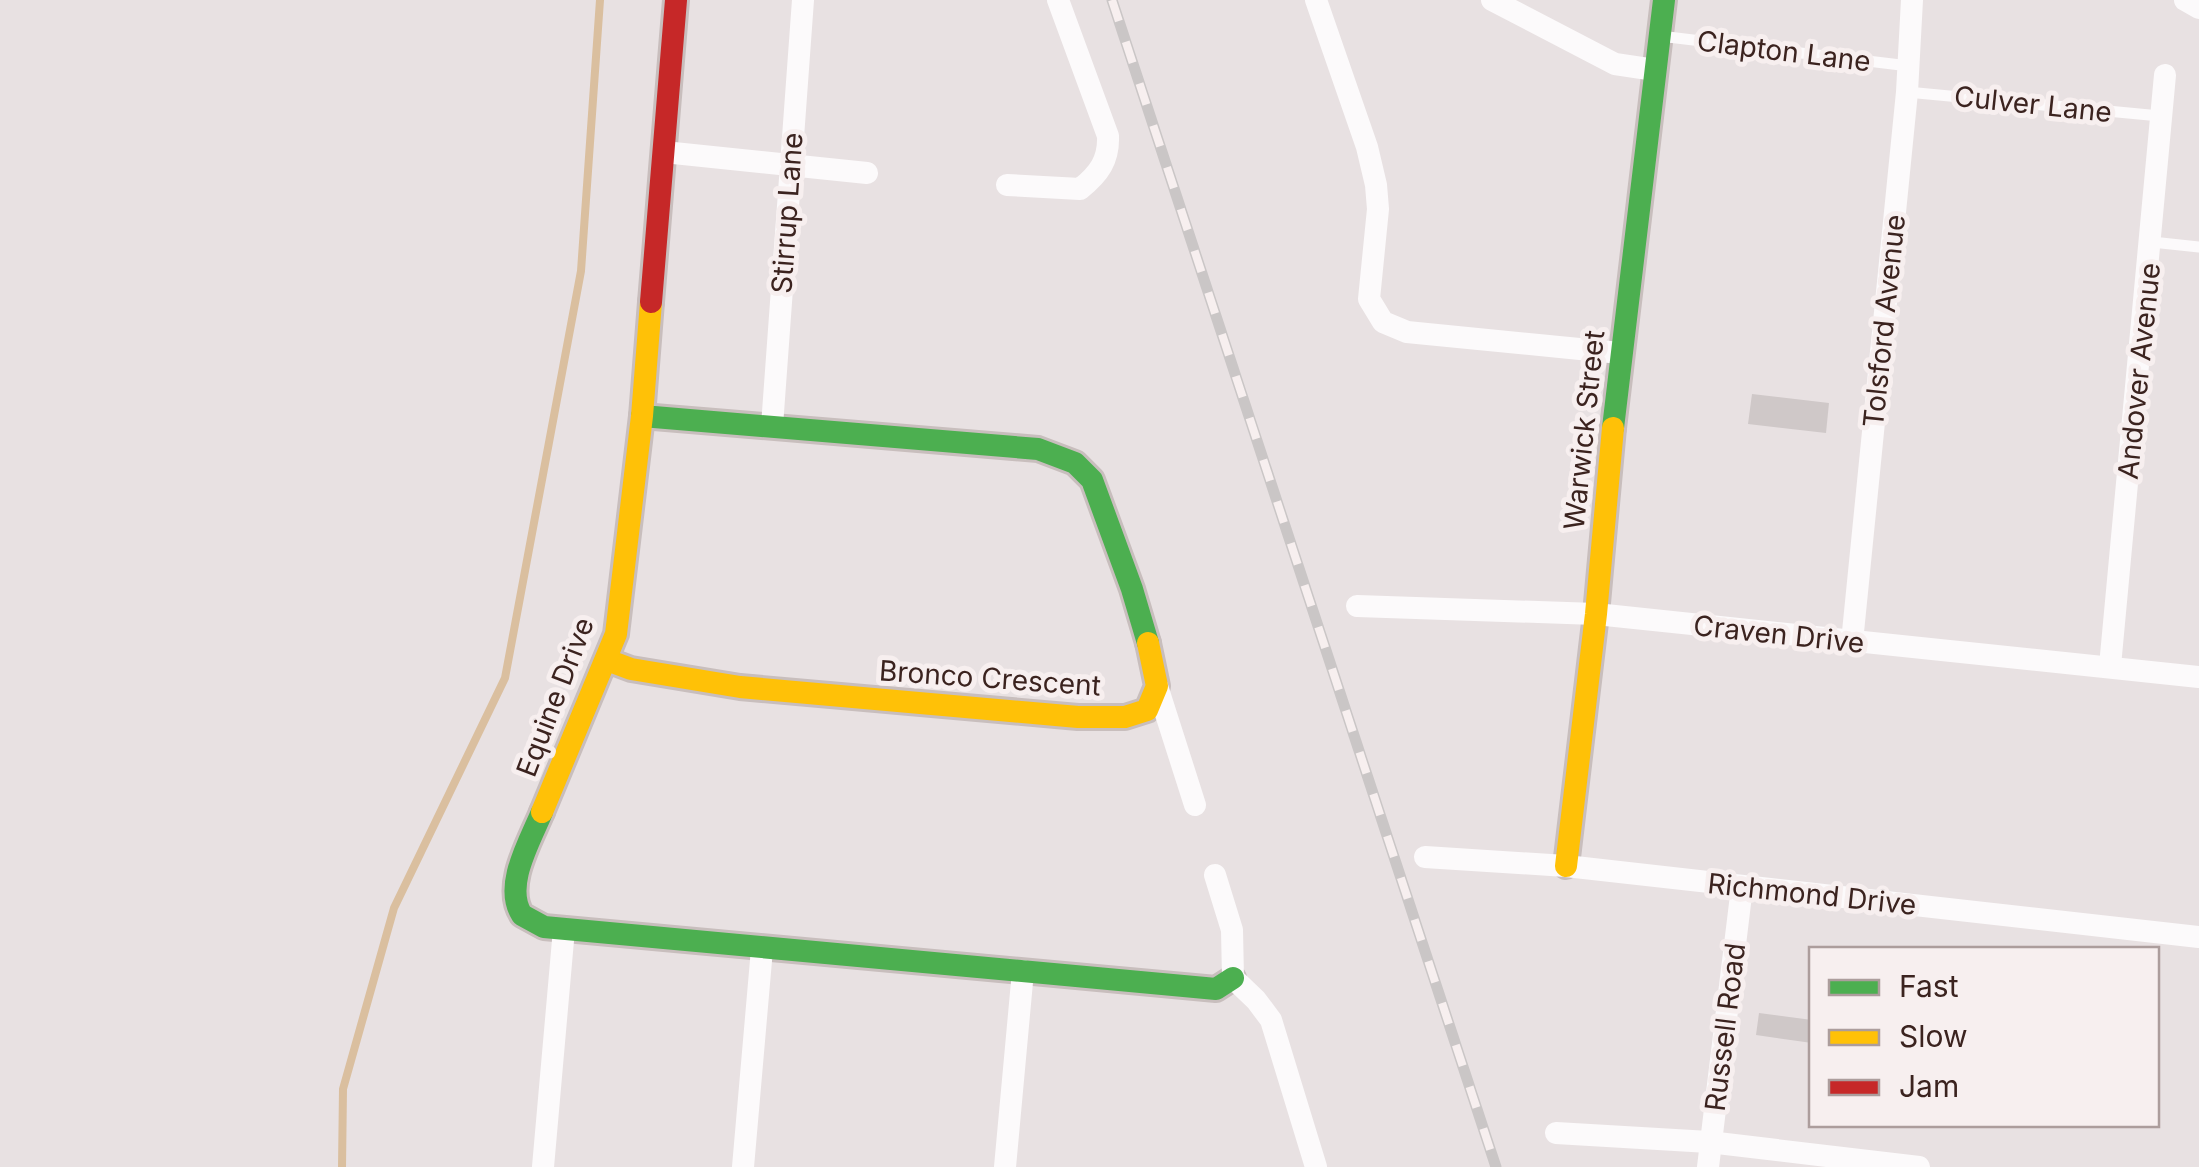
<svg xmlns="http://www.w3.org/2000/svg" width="2199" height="1167" viewBox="0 0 2199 1167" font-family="Inter,sans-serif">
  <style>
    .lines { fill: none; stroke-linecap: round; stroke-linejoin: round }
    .stream { stroke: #dabf9f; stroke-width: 8 }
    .building { fill: #cfc8c8 }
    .fast-casing { stroke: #c8bebd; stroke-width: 28 }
    .slow-casing { stroke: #c8bebd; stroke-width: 28 }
    .jam-casing { stroke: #c8bebd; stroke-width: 28 }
    .lane { stroke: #fcfafb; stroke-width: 11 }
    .street { stroke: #fcfafb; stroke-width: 22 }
    .fast { stroke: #4caf50; stroke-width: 22 }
    .slow { stroke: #ffc107; stroke-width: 22 }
    .jam { stroke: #c62828; stroke-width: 22 }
    .rail-casing { stroke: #cac6c6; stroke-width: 11 }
    .rail { stroke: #f7efef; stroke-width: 8; stroke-dasharray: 22; stroke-linecap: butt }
    .labels { text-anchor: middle; stroke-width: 10; stroke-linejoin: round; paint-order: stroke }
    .street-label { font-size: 28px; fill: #3b231f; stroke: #f7efef }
  </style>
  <rect width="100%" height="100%" fill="#e8e1e2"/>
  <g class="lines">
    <path class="stream" d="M342 1167 343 1089 394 908 505 678 581 271 600 0"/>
  </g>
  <g class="building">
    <path d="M1752 394 1829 403 1826 433 1748 424Z"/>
    <path d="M1759 1013 1812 1020V1043L1756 1035Z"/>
  </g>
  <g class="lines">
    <defs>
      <g id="fast">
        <path d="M642 416 1038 449 1075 463 1092 480 1132 589 1148 643"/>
        <path d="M1613 428 1664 0"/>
        <path d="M542 812C530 841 503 886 522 915L544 927 1216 989 1233 978"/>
      </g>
      <g id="slow">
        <path d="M607 660 631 669 740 687 1078 717H1125L1147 710 1157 686 1148 643"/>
        <path d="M542 812 616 634 642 416 651 302"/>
        <path d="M1566 866 1596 614 1613 428"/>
      </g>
      <path id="jam" d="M651 302 676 0"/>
    </defs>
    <use href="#fast" class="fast-casing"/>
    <use href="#slow" class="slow-casing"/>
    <use href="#jam" class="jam-casing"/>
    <g class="lane">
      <path d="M1660 36 1909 66"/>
      <path d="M1907 92 2160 116"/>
      <path d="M2152 242 2199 247"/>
    </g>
    <g class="street">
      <path d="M1316 0 1367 147 1376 185 1378 209 1369 299 1383 322 1407 332 1620 353"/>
      <path d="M1492 0 1615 64 1655 70"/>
      <path d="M2185 0 2199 8"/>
      <path d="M664 152 867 173"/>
      <path d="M1007 185 1080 189C1099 174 1109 160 1108 136L1058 0"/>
      <path d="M772 426 803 0"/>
      <path d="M1357 606 1596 614 2199 677"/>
      <path d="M1852 642 1907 92 1912 0"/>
      <path d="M2110 666 2165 75"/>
      <path d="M1157 686 1195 805"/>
      <path d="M1425 857 1566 866 2199 937"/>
      <path d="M1215 875 1232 930 1233 978 1256 1000 1271 1020 1316 1167"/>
      <path d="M1556 1133 1709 1142 1919 1167"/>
      <path d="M543 1167 564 929"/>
      <path d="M743 1167 762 949"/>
      <path d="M1005 1167 1023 971"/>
      <path d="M1708 1167 1742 887"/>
    </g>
    <use href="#fast" class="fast"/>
    <use href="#slow" class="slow"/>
    <use href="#jam" class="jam"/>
    <defs>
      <path id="rail" d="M1112 0 1496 1167"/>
    </defs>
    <use href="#rail" class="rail-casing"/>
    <use href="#rail" class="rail"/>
  </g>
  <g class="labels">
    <g class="street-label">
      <text transform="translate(1784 51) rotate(7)" y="10">Clapton Lane</text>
      <text transform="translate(2033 104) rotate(6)" y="10">Culver Lane</text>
      <text transform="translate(787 213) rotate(-86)" y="10">Stirrup Lane</text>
      <text transform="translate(1884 321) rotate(-84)" y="10">Tolsford Avenue</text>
      <text transform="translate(2139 371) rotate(-84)" y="10">Andover Avenue</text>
      <text transform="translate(1584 430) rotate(-84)" y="10">Warwick Street</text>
      <text transform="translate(1779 634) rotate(6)" y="10">Craven Drive</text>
      <text transform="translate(990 678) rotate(4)" y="10">Bronco Crescent</text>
      <text transform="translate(555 697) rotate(-69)" y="10">Equine Drive</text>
      <text transform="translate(1812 894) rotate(6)" y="10">Richmond Drive</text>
      <text transform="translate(1725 1027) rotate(-83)" y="10">Russell Road</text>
    </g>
  </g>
  <rect x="1809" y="947" width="350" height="180" fill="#f7efef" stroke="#ac9d9c" stroke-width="2.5"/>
  <rect x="1829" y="980" width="50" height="15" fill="#4caf50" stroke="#ac9d9c" stroke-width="2.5"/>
  <text x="1899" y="997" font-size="30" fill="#3b231f">Fast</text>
  <rect x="1829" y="1030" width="50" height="15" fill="#ffc107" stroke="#ac9d9c" stroke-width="2.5"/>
  <text x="1899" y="1047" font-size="30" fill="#3b231f">Slow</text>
  <rect x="1829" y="1080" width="50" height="15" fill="#c62828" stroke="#ac9d9c" stroke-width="2.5"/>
  <text x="1899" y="1097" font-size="30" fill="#3b231f">Jam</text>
</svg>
